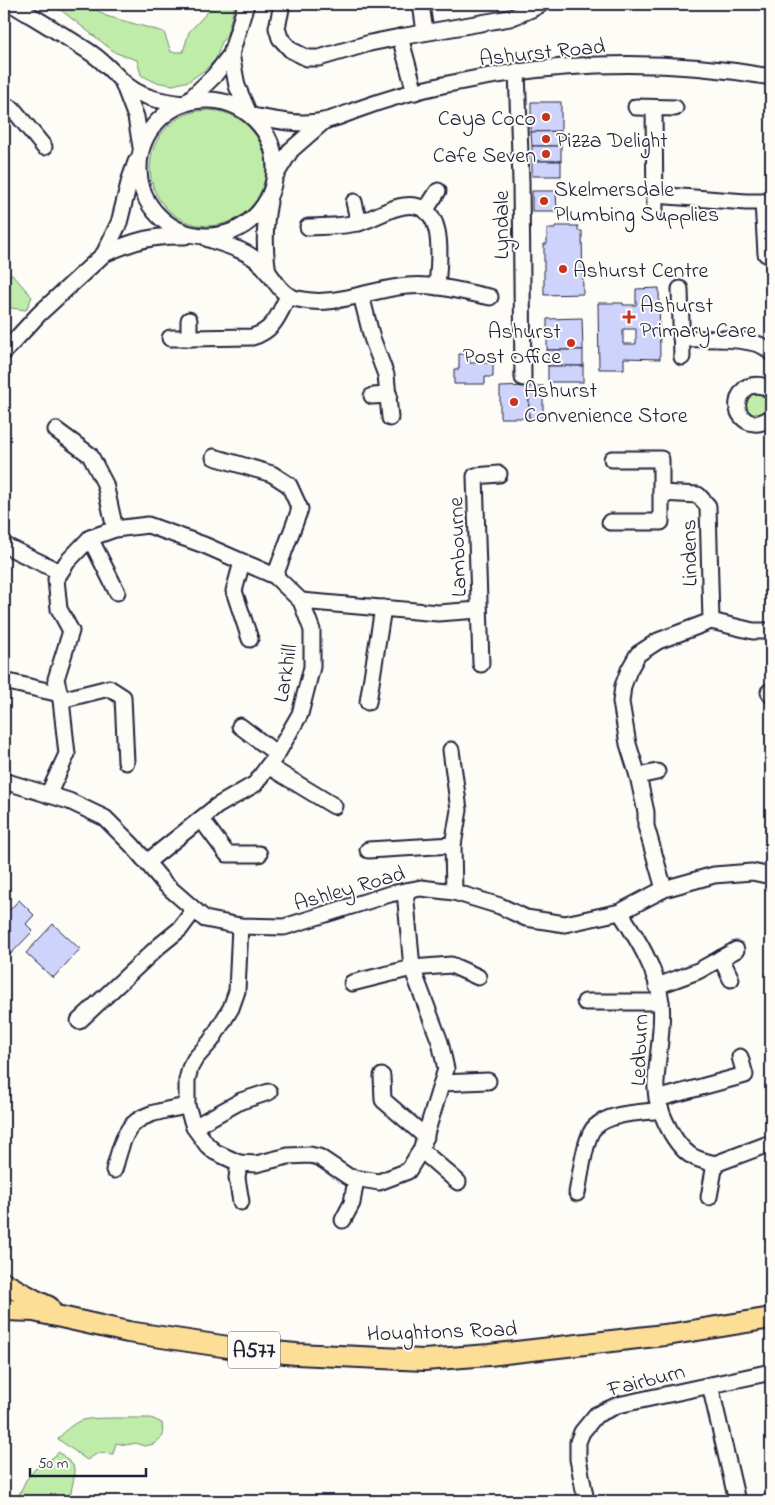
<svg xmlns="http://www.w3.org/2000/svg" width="775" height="1505" viewBox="0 0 775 1505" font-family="'Indie Flower',sans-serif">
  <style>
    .green { fill: #c0eca9; stroke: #718772 }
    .building { fill: #ced3fb; stroke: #22223b; fill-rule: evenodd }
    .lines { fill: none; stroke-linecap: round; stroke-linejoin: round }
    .minor-casing { stroke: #22223b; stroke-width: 19 }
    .major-casing { stroke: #22223b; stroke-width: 24 }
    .minor { stroke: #fdfcf7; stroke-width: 15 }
    .major { stroke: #fcde96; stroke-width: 20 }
    .poi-dot { fill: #c8321e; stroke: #fdfcf7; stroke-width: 2 }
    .labels { text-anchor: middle; stroke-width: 4; stroke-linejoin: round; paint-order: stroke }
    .shield { fill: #fdfcf7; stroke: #646373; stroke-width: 1 }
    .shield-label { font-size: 21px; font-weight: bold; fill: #22223b }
    .street-label { font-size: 22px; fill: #22223b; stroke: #fdfcf7 }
    .poi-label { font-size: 22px; fill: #22223b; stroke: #fdfcf7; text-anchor: start }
  </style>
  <rect width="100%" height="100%" fill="#fdfcf7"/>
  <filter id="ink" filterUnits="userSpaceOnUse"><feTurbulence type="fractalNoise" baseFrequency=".02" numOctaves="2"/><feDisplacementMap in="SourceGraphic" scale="10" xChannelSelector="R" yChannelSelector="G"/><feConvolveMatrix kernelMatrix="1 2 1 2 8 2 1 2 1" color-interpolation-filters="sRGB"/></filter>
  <g filter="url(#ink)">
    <g class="green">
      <path d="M53 4H87L106 16 164 32 171 52H183L189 32 215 4H235L227 34 221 44 216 59 206 69 189 81 173 85 155 82 141 75 137 60 116 53Z"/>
      <circle cx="208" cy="168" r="58"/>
      <path d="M12 274 32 297 26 310 4 307V276Z"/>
      <circle cx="758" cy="404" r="13"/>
      <path d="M113 1418H151L162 1423 163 1436 154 1444 144 1446 136 1443 126 1445 116 1443 113 1454 98 1453 87 1460 58 1439C78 1416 84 1419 113 1418Z"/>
      <path d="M59 1452 73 1465 75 1473 69 1501H16L26 1480 35 1469 46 1463Z"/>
    </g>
    <g class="building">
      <path d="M531 102H561V131L531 132Z"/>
      <path d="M561 131V146H532L531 132Z"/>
      <rect x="532" y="146" width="29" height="15"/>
      <rect x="532" y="161" width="29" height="15"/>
      <path d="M532 191H556L557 211H532Z"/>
      <path d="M555 226H578V231H582L583 294 544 295V244H547V229H555Z"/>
      <path d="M659 288 660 359 624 358V369H599L598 303H623V305H636V289ZM623 329H636V344H623Z"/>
      <path d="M582 318 583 350H547V319Z"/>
      <path d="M547 350H583V366H548Z"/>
      <path d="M459 354H469L470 363H493V377H485V384H454V369H459Z"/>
      <rect x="548" y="366" width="35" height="16"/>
      <path d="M529 386V418H500V387Z"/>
      <rect x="529" y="386" width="14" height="32"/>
      <path d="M19 900 34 915 26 924 33 931 4 961V916Z"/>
      <path d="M53 924 80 949 53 978 26 953Z"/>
    </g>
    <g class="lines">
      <defs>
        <g id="minor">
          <path d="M12 4C38 20 65 36 91 53 103 61 112 71 122 81 139 98 161 101 183 104"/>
          <path d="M282 4 277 28 280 38 291 50 307 58H319L370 43 400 37"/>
          <path d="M421 4 425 32"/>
          <path d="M231 54 237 86 249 114"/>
          <path d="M517 71 521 182 523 378"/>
          <path d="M123 83 136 117 141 147"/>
          <path d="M415 92 400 37 510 18 532 9 541 4"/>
          <circle cx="207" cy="168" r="68"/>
          <path d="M187 102 214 76 231 54 246 4"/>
          <path d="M4 105 13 109 44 147"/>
          <path d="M636 107 675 108"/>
          <path d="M654 108 655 211"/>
          <path d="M252 116C275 120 300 126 323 121 335 119 348 113 359 109 386 99 415 91 443 85 552 61 662 58 771 77"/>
          <path d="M275 176 291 150 323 122"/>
          <path d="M655 195 746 202H771"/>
          <path d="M354 202 359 223"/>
          <path d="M763 202 766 254"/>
          <path d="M425 211 438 191"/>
          <path d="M308 227C325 226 344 227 361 222 375 218 389 208 404 206 448 200 439 261 437 287"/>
          <path d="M208 239C226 245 246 250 260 263 274 275 278 295 298 299 335 308 370 289 407 286 434 283 463 292 490 297"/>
          <path d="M104 254C134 241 152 235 185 236"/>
          <path d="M268 273C264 248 264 227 269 202"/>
          <path d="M680 289 682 357"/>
          <path d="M361 295 372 338 386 375 390 418"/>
          <path d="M170 338H189V320"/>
          <path d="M189 338 252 337C274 331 279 314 288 296"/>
          <path d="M681 339C702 339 760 335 771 353"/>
          <path d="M4 352 39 314 104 254 119 223 130 179 136 162"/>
          <path d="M771 391C764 384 756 384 747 387 724 407 748 436 771 417"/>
          <path d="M372 396 389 395"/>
          <path d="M56 430 90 455 105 484 115 529"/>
          <path d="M214 457 272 474 289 485 300 509 275 576"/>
          <path d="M661 493 698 495 708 506 711 621"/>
          <path d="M610 522H661V459H612"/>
          <path d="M90 538 117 592"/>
          <path d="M4 545 60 572"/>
          <path d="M242 562 234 591 250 639"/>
          <path d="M301 601 438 613 479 610"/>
          <path d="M481 664 475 476 499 474"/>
          <path d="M4 681 60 694"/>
          <path d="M769 692 771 695"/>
          <path d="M61 700 109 688 123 697 126 762"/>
          <path d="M368 702 383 608"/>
          <path d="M240 726 277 754"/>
          <path d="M451 750 459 810 453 845 454 892"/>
          <path d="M268 766 334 806"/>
          <path d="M657 772 638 776 628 744 621 702 623 686 629 670 638 654 658 641 711 621 753 631H771"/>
          <path d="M638 776 646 812V826L664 889"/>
          <path d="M4 781 69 801 105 818 132 845 165 884 205 919 240 926 284 927 390 894 421 888 454 892 500 906 526 918 565 924 620 912 664 889 714 875 752 872 771 876"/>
          <path d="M48 795 67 754 61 700 56 679 71 631 59 609 56 579 67 562 90 538 115 529 148 525 204 545 275 576 301 601 312 630V667L300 714 277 754 255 784 217 806 147 862"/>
          <path d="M201 819 227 854H259"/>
          <path d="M368 850 453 845"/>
          <path d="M620 912C637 938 657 970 661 1002 664 1025 657 1057 656 1082 654 1104 672 1142 690 1155 698 1160 707 1162 715 1164L771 1143"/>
          <path d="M240 926 237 991 231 1008 211 1041 195 1059 190 1068 187 1080V1106L194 1127 207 1145 215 1152 239 1163 256 1164 288 1156 310 1155 319 1157 349 1177 379 1182 408 1171 421 1150 446 1069 440 1042 412 968 405 891"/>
          <path d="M721 958 731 979"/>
          <path d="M352 983 412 968 451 965 478 977"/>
          <path d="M657 986 698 971 736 950"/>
          <path d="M585 1002H661"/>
          <path d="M79 1021 159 946 180 929 194 910"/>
          <path d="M382 1076 383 1100 426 1137"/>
          <path d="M442 1083 488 1081"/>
          <path d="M657 1099 745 1075 740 1057"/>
          <path d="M194 1127 241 1101 269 1092"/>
          <path d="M421 1150 458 1182"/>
          <path d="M239 1163 237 1178 241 1202"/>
          <path d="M114 1170C118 1157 121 1140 129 1129 141 1112 168 1110 187 1106"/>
          <path d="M577 1193C580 1179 585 1135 595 1127 611 1112 641 1113 661 1110"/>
          <path d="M709 1197 715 1164"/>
          <path d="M343 1220 352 1203 356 1179"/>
          <path d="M710 1385 737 1501"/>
          <path d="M586 1501 578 1459V1442L582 1432 596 1415 618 1405 771 1372"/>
        </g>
        <g id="major">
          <path d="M4 1283 36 1301 49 1307"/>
          <path d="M4 1310 34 1311 128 1332 242 1349 296 1354 424 1360 489 1355 673 1334 771 1318"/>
        </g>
      </defs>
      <use href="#minor" class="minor-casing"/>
      <use href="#major" class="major-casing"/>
      <use href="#minor" class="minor"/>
      <use href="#major" class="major"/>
    </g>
  </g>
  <g class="poi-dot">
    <circle cx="546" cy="117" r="5"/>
    <circle cx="546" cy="139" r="5"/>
    <circle cx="546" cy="154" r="5"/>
    <circle cx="544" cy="201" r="5"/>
    <circle cx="563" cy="269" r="5"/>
    <path d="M626.5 309.5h5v5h5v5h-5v5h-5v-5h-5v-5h5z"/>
    <circle cx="571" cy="343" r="5"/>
    <circle cx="514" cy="402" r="5"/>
  </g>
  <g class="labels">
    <rect class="shield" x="228" y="1331.5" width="52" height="37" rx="4"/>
    <g class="shield-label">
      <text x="254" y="1357">A577</text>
    </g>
    <g class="street-label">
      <text transform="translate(542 51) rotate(-6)" y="8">Ashurst Road</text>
      <text transform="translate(500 225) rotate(-90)" y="8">Lyndale</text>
      <text transform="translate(456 547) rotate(-92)" y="8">Lambourne</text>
      <text transform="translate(688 553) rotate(-91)" y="8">Lindens</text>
      <text transform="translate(284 673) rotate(-81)" y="8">Larkhill</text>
      <text transform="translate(349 887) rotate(-16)" y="8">Ashley Road</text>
      <text transform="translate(638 1050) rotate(-88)" y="8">Ledburn</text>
      <text transform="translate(442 1330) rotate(-2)" y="8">Houghtons Road</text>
      <text transform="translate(646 1379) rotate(-14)" y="8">Fairburn</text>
    </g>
    <g class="poi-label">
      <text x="536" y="125" text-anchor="end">Caya Coco</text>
      <text x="556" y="147">Pizza Delight</text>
      <text x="536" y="162" text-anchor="end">Cafe Seven</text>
      <text x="554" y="196">Skelmersdale<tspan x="554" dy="25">Plumbing Supplies</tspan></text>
      <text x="573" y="277">Ashurst Centre</text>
      <text x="640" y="312">Ashurst<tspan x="640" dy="25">Primary Care</tspan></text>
      <text x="561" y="338" text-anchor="end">Ashurst<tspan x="561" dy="25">Post Office</tspan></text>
      <text x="524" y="397">Ashurst<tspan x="524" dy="25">Convenience Store</tspan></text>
    </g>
  </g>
  <rect width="775" height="1505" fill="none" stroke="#fdfcf7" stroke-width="20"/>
  <rect x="10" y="10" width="755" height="1485" fill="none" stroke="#22223b" stroke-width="2" filter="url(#ink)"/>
  <path d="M30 1468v8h116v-8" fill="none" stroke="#22223b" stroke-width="2.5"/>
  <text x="38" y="1468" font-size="15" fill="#22223b" stroke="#fdfcf7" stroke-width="4" paint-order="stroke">50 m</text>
</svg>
